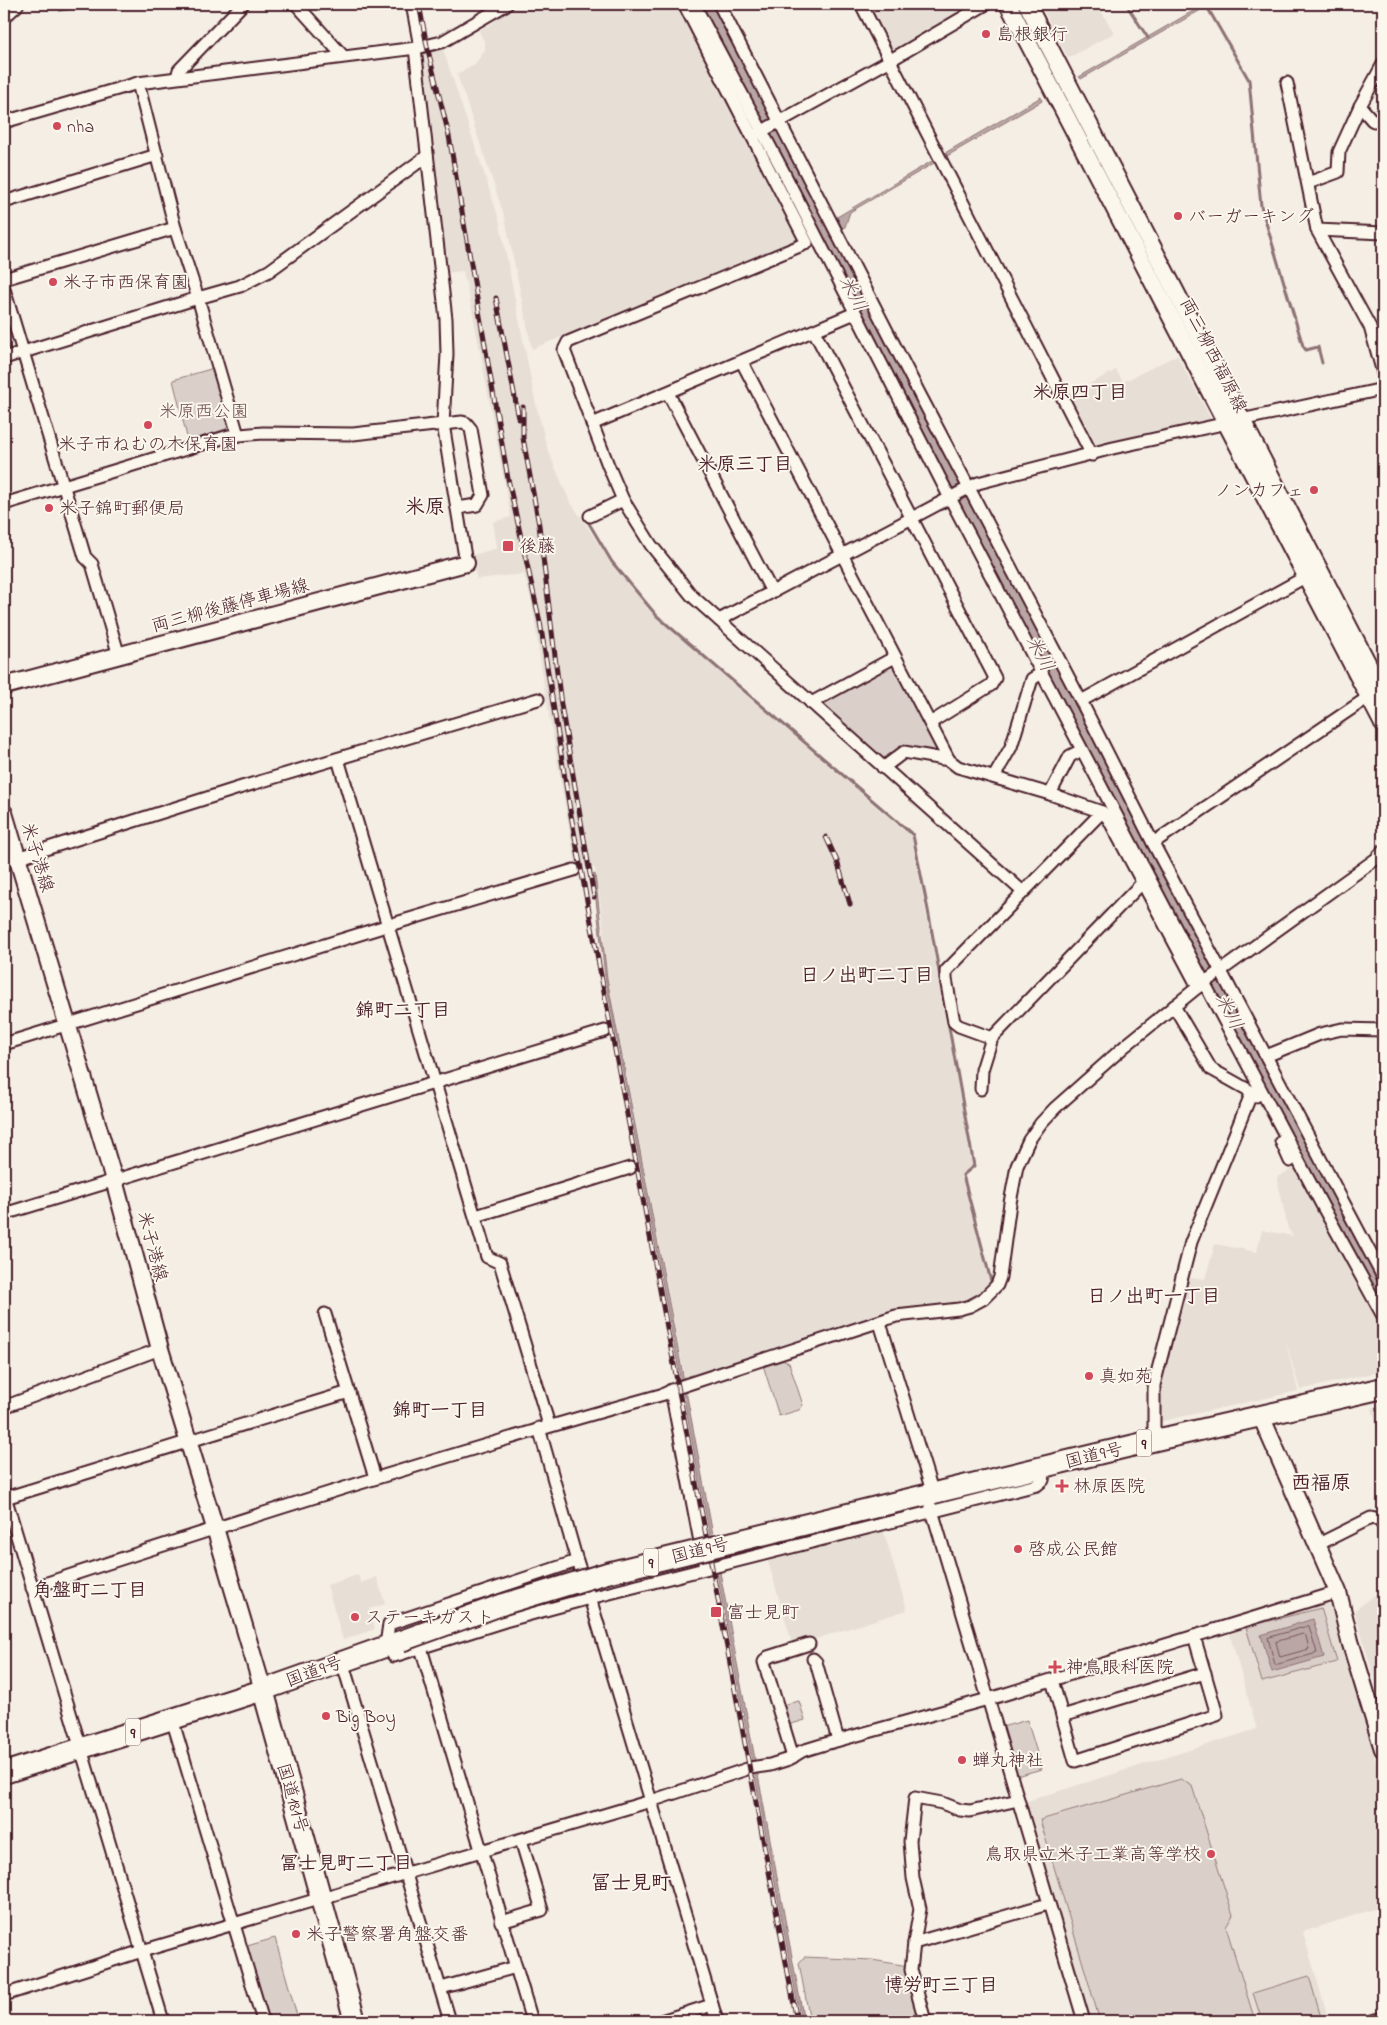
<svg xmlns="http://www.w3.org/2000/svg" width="1387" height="2025" viewBox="0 0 1387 2025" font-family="'Indie Flower','Klee One',sans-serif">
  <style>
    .built { fill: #e7dfd6 }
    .green { fill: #dbd0c9; stroke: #92787a }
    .water { fill: #baa7a5; stroke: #8d7174 }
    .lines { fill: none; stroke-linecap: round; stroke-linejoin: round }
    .shore { stroke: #77555c; stroke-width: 1 }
    .stream { stroke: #8d7174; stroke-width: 3 }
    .river { stroke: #baa7a5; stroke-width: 19 }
    .street-casing { stroke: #4a1f2b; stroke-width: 15 }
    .secondary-casing { stroke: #4a1f2b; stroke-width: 20 }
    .highway-casing { stroke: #4a1f2b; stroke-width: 24 }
    .street { stroke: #fbf7ec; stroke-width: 11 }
    .secondary { stroke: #fbf7ec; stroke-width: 16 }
    .highway { stroke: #fbf7ec; stroke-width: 20 }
    .rail-casing { stroke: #4a1f2b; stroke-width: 5 }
    .rail { stroke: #fbf7ec; stroke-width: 3; stroke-dasharray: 9; stroke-linecap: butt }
    .highway-bridge-casing { stroke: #4a1f2b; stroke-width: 24; stroke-linecap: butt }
    .highway-bridge { stroke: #fbf7ec; stroke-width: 20 }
    .poi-dot { fill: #d1495b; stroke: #fbf7ec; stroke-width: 2 }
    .labels { text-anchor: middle; stroke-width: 4; stroke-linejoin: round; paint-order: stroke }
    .shield { fill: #fbf7ec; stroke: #7f6065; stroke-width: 1 }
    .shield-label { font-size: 16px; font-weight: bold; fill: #4a1f2b }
    .poi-label { font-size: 18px; fill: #4a1f2b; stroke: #fbf7ec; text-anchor: start }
    .street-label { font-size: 18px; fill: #4a1f2b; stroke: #fbf7ec }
    .park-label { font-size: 18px; fill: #6e4b52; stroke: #fbf7ec }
    .water-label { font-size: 19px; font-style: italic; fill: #714f56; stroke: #fbf7ec }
    .neighbourhood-label { font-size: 19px; font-weight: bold; fill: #4a1f2b; stroke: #fbf7ec }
    .quarter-label { font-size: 20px; font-weight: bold; fill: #4a1f2b; stroke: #fbf7ec }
  </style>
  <rect width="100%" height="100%" fill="#f4eee4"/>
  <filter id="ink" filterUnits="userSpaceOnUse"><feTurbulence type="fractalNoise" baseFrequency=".02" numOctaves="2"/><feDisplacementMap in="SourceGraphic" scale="10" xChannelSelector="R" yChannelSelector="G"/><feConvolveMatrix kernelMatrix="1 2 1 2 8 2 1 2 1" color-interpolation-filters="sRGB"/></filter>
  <g filter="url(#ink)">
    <g class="built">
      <path d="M517 4H677L800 234 798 240 532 349 505 218 457 74 475 64 485 50V43L479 31 495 21 493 18Z"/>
      <path d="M866 4H974L894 50 889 49Z"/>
      <path d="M1040 4H1097L1114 33 1068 58Z"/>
      <path d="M441 48 443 49 499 219 536 405 548 451 569 500 611 562 657 617 912 837 974 1166 962 1175 991 1281 983 1292 974 1299 953 1305 920 1308 685 1380 605 962 603 922 595 868 576 867 544 686 532 603 524 574 477 579 470 556 497 548 493 522 511 517 473 314 463 271 444 273 421 52Z"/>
      <path d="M1177 355 1212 421 1099 447 1095 446 1069 395 1116 370 1123 382Z"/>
      <path d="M1298 1166 1383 1322V1371L1300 1390 1284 1335 1298 1391 1158 1422 1157 1396 1184 1278 1205 1279 1215 1244 1257 1252 1262 1230 1293 1236 1288 1229 1277 1177Z"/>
      <path d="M1383 1405V1450L1372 1408Z"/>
      <path d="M883 1529 907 1610 793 1646 767 1558Z"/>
      <path d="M358 1575 361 1583 377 1577 385 1604 369 1609 375 1629 343 1640 327 1585Z"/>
      <path d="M1383 1589V1707L1356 1617 1355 1610Z"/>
      <path d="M1326 1600 1330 1605 1383 1785V1906L1303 1932 1329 2021H1090L1024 1802 1257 1729 1228 1628Z"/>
    </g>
    <g class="green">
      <path d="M214 368 230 423 226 429 188 441 173 380Z"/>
      <path d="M890 664 895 665 938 749 934 754 881 760 820 705Z"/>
      <path d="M782 1360 789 1363 803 1405 799 1410 779 1416 763 1365Z"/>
      <path d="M1321 1608 1337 1662 1262 1682 1246 1627Z"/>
      <path d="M799 1701 805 1720 788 1725 782 1705Z"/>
      <path d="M1027 1720 1042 1769 1016 1776 1002 1727Z"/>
      <path d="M1181 1779 1192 1786 1233 1915 1226 1927 1255 2021H1136L1135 2018 1122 2021H1100L1040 1820Z"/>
      <path d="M275 1938 298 2019 296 2021H270L247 1946Z"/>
      <path d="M804 1957 872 1960 908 1966 919 2014 916 2018 906 2021H810L799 1963Z"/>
      <path d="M1309 1976 1322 2021H1262L1253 1993Z"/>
    </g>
    <g class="water">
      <path d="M1205 4H1211L1081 79 1079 77Z"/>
      <path d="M1041 97 1042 101 947 156 945 153Z"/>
      <path d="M932 161 934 163 924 169 850 212 845 227 842 228 837 217Z"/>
      <path d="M595 874 607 978 693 1428 804 2021H801L605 976 593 875Z"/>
      <path d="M1313 1619 1324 1657 1272 1672 1261 1635Z"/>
    </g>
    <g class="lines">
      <g class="shore">
        <path d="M1309 1626 1317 1653 1275 1665 1268 1638Z"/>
        <path d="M1304 1634 1306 1636 1309 1649 1280 1657 1276 1642Z"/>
      </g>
      <g class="stream">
        <path d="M1126 4 1148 38"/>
        <path d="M1206 5 1249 80 1261 206 1303 346 1306 350 1318 347 1322 363"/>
        <path d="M60 10 98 4"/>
        <path d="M587 520 612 562 657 616 913 835 928 910 974 1166 963 1175 991 1281"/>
      </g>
      <path class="river" d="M703 4 760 110 890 364 1024 617 1130 824 1383 1299"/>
      <defs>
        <g id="street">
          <path d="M296 4 343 56"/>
          <path d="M412 4 420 47"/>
          <path d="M684 4 807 243 568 342 564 350 608 465 623 500 651 545 692 596 1023 892"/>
          <path d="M694 4 781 167 950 498 1207 988 1323 1207 1383 1316"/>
          <path d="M719 4 919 393 1081 701 1153 843 1383 1277"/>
          <path d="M861 4 1092 455"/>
          <path d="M415 48 446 319 447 354 443 424 466 563"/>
          <path d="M177 77 179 70 243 4"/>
          <path d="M138 83 175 228 198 298 238 435"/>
          <path d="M1287 83 1317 230 1370 327 1383 373"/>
          <path d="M1360 106 1372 120 1374 121 1383 117"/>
          <path d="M4 122 138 83 416 48 442 42 507 4"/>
          <path d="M755 135 889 61 986 4"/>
          <path d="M1308 183 1338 172 1339 152 1360 106 1383 64"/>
          <path d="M4 202 157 155"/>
          <path d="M1317 230 1383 233"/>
          <path d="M4 279 175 228"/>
          <path d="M4 289 85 557 92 564 119 656"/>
          <path d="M814 331 995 678 991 685 930 723"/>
          <path d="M4 358 198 298 240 286 269 271 427 156"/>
          <path d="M742 362 949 760 958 767 1050 794 1102 812 1108 818 1198 987"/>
          <path d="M668 393 772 592"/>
          <path d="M592 424 855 313"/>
          <path d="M4 504 229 436 263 433 353 434 462 422 466 423 471 429 483 495 477 505 457 508"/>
          <path d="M590 516 623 500"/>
          <path d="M719 620 978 483 1113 448 1383 389"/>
          <path d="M1081 701 1307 576"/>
          <path d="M811 703 895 657"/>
          <path d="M338 759 487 1257 500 1263 549 1425"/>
          <path d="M883 768 904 752 949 760"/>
          <path d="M994 777 1011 747 1032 679 1042 673"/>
          <path d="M1050 794 1070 756 1076 753"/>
          <path d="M1102 812 946 971V979L954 1022 959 1026 992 1038 1141 884"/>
          <path d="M1153 843 1373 694"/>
          <path d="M4 862 242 787 538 699"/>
          <path d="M1174 1006 1211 1069 1252 1092 1256 1096"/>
          <path d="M4 1044 386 926 574 870"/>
          <path d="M1266 1056 1320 1034 1342 1029 1383 1030"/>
          <path d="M981 1089 982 1070 992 1038"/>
          <path d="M1281 1141 1290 1161"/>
          <path d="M4 1214 605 1031"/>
          <path d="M476 1216 630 1168"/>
          <path d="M325 1314 375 1478"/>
          <path d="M880 1323 933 1494"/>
          <path d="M671 1390 705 1568"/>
          <path d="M4 1407 160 1349"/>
          <path d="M539 1428 577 1561 590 1598 717 2021"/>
          <path d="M1156 1440 1154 1427V1385L1191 1242 1252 1092"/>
          <path d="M4 1493 163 2021"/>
          <path d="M5 1498 349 1392"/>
          <path d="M931 1507 1084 2021"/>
          <path d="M1317 1545 1371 1518 1379 1520 1383 1525"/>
          <path d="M577 1561 389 1624 386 1645 394 1656 505 1621 590 1598 1037 1485 1043 1480 1046 1466"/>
          <path d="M32 1588C241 1519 451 1453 664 1394L679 1387 896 1316 959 1309 970 1306 983 1299 997 1285 1000 1277 1010 1203 1017 1166 1029 1140 1041 1123 1055 1108 1125 1046 1198 987 1376 859 1383 851"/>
          <path d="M421 1648 532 2021"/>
          <path d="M813 1659 816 1662 838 1740"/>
          <path d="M342 1661 450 2021"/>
          <path d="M1052 1680 1075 1761 1217 1715 1194 1636"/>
          <path d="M1062 1716 1205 1673"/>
          <path d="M172 1719 263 2021"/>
          <path d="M793 1757 764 1662 768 1657 809 1644"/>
          <path d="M501 1922 542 1910 521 1840"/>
          <path d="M914 1943 920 1909 913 1878 910 1841 915 1798 942 1803 960 1810 970 1811 1018 1800"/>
          <path d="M441 1988 516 1967"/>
          <path d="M4 1995 142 1951 651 1801 750 1768 770 1765 789 1759 802 1751 825 1744 999 1696 1338 1592"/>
          <path d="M661 2021 712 2005"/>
          <path d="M925 2021 911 1970 914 1943 1048 1904"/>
          <path d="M1371 2021 1383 2018"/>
        </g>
        <g id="secondary">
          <path d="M1008 4 1383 724"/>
          <path d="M1027 4 1383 693"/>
          <path d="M4 14 15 4"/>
          <path d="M4 686 466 563"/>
          <path d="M4 813 114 1180 160 1349 215 1528 263 1690"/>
          <path d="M1261 1416 1338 1592 1350 1641 1383 1749"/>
        </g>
        <g id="highway">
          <path d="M905 1500 1156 1440 1383 1388"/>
          <path d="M263 1690 355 2021"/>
          <path d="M4 1773 263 1690 401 1641"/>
        </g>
      </defs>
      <use href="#street" class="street-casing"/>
      <use href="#secondary" class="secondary-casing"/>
      <use href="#highway" class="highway-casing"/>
      <use href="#street" class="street"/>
      <use href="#secondary" class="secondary"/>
      <use href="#highway" class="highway"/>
      <defs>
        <g id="rail">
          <path d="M419 4 427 46 449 136 508 479 540 622 570 810 797 2021"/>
          <path d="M496 298 519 419"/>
          <path d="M523 407V438L539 525 561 705 594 897"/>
          <path d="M826 837 837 861 850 904"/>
        </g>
      </defs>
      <use href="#rail" class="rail-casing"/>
      <use href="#rail" class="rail"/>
      <defs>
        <path id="highway-bridge" d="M401 1641 504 1604 607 1573 905 1500"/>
      </defs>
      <use href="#highway-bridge" class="highway-bridge-casing"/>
      <use href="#highway-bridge" class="highway-bridge"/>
    </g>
  </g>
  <g class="poi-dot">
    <circle cx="986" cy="34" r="5"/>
    <circle cx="57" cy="126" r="5"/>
    <circle cx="1178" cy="216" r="5"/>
    <circle cx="53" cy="282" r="5"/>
    <circle cx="148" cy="425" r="5"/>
    <circle cx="1314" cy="490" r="5"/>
    <circle cx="49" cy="508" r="5"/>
    <rect x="502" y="540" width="12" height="12" rx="2.5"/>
    <circle cx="1089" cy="1376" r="5"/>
    <path d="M1059.5 1478.5h5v5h5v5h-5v5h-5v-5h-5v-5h5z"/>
    <circle cx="1018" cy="1549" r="5"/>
    <rect x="710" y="1606" width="12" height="12" rx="2.5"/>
    <circle cx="355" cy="1617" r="5"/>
    <path d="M1052.5 1659.5h5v5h5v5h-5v5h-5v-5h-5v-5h5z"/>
    <circle cx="326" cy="1716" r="5"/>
    <circle cx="962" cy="1760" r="5"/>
    <circle cx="1211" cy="1854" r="5"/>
    <circle cx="296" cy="1934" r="5"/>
  </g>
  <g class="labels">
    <g class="shield">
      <rect x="1136.5" y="1429.5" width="15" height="27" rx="4"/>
      <rect x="643.5" y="1548.5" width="15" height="27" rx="4"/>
      <rect x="125.5" y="1718.5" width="15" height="27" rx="4"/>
    </g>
    <g class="shield-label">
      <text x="1144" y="1449">9</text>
      <text x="651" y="1568">9</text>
      <text x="133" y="1738">9</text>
    </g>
    <g class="poi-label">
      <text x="996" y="40">島根銀行</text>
      <text x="67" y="132">nha</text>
      <text x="1188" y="222">バーガーキング</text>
      <text x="63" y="288">米子市西保育園</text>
      <text x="148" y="450" text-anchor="middle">米子市ねむの木保育園</text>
      <text x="1304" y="496" text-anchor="end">ノンカフェ</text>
      <text x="59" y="514">米子錦町郵便局</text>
      <text x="519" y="552">後藤</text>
      <text x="1099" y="1382">真如苑</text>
      <text x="1073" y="1492">林原医院</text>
      <text x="1028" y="1555">啓成公民館</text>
      <text x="727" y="1618">富士見町</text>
      <text x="365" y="1623">ステーキガスト</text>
      <text x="1066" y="1673">神鳥眼科医院</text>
      <text x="336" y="1722">Big Boy</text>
      <text x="972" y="1766">蝉丸神社</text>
      <text x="1201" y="1860" text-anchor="end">鳥取県立米子工業高等学校</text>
      <text x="306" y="1940">米子警察署角盤交番</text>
    </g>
    <g class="street-label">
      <text transform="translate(1214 355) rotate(63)" y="6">両三柳西福原線</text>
      <text transform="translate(230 605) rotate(-15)" y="6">両三柳後藤停車場線</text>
      <text transform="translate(38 857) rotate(73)" y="6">米子港線</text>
      <text transform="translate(153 1246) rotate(75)" y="6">米子港線</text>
      <text transform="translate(1094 1455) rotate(-14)" y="6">国道9号</text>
      <text transform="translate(700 1550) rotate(-14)" y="6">国道9号</text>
      <text transform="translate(314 1671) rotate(-20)" y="6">国道9号</text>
      <text transform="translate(293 1798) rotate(74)" y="6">国道181号</text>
    </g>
    <g class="park-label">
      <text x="204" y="417">米原西公園</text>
    </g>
    <g class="water-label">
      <text transform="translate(854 293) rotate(62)" y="7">米川</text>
      <text transform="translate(1041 653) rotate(62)" y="7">米川</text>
      <text transform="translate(1230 1011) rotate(62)" y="7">米川</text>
    </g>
    <g class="neighbourhood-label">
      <text x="1080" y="398">米原四丁目</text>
      <text x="745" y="470">米原三丁目</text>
      <text x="867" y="981">日ノ出町二丁目</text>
      <text x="403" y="1016">錦町二丁目</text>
      <text x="1154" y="1302">日ノ出町一丁目</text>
      <text x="440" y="1416">錦町一丁目</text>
      <text x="90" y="1596">角盤町二丁目</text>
      <text x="346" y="1869">冨士見町二丁目</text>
      <text x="941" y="1991">博労町三丁目</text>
    </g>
    <g class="quarter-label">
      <text x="425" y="513">米原</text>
      <text x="1321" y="1489">西福原</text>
      <text x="631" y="1889">冨士見町</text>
    </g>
  </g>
  <rect width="1387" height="2025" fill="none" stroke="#fbf7ec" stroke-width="20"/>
  <rect x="10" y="10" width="1367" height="2005" fill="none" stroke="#4a1f2b" stroke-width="2" filter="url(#ink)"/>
</svg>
